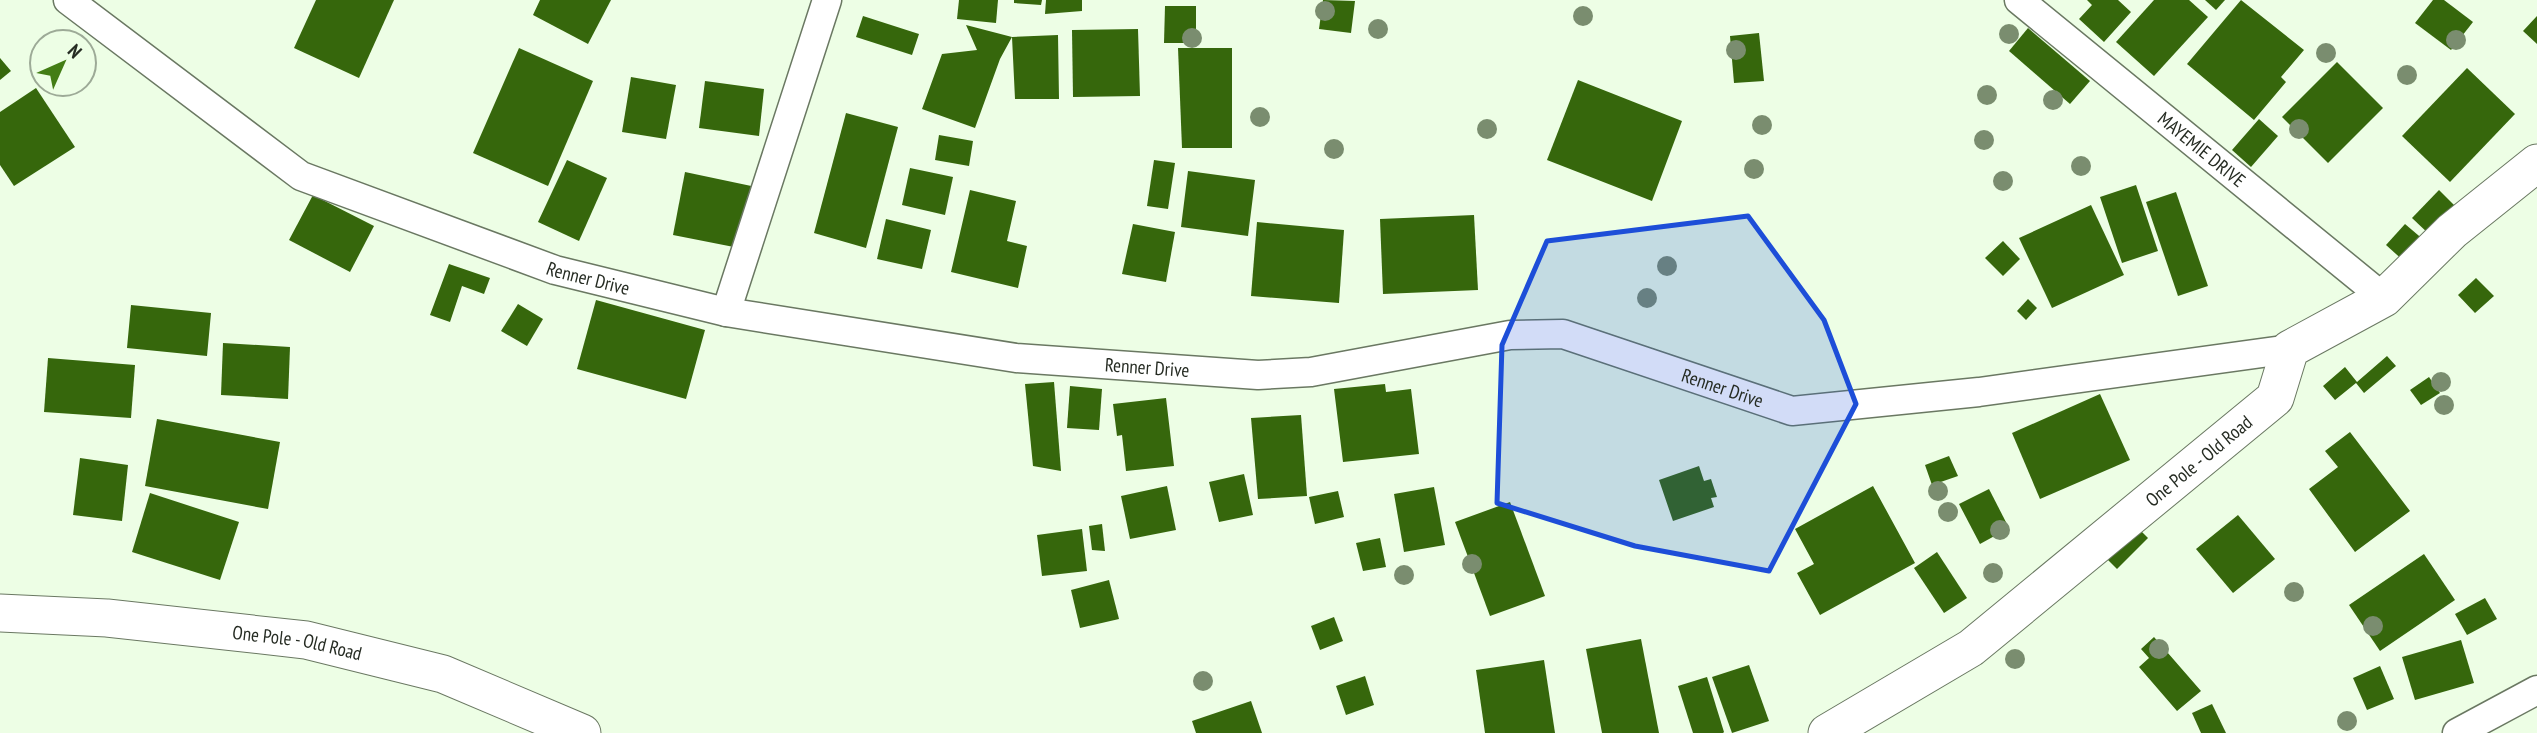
<svg xmlns="http://www.w3.org/2000/svg" width="2537" height="733" viewBox="0 0 2537 733" font-family="'PT Sans Narrow',sans-serif">
  <style>
    .building { fill: #36670c }
    .lines { fill: none; stroke-linecap: round; stroke-linejoin: round }
    .minor-casing { stroke: #6a7862; stroke-width: 31 }
    .tertiary-casing { stroke: #6a7862; stroke-width: 39 }
    .minor { stroke: #fff; stroke-width: 28 }
    .tertiary { stroke: #fff; stroke-width: 37 }
    .tree { fill: #7a8d6f }
    .marked { fill: #1d4ed8; fill-opacity: 0.2; stroke: #1d4ed8; stroke-width: 5; stroke-linejoin: round }
    .labels { text-anchor: middle; stroke-width: 7; stroke-linejoin: round; paint-order: stroke }
    .street-label { font-size: 19px; fill: #262c23; stroke: #edfee5 }
  </style>
  <rect width="100%" height="100%" fill="#edfee5"/>
  <g class="building">
    <path d="M316 0H394L359 78 294 48Z"/>
    <path d="M540 0H611L588 44 533 15Z"/>
    <path d="M959 0H998L996 23 957 19Z"/>
    <path d="M1014 0H1042L1041 5 1014 3Z"/>
    <path d="M1046 0H1082V11L1045 14Z"/>
    <path d="M1323 0 1355 1 1351 33 1319 29Z"/>
    <path d="M2087 0H2118L2131 12 2104 42 2079 19 2092 5Z"/>
    <path d="M2154 0H2189L2208 17 2154 76 2116 42Z"/>
    <path d="M2205 0H2225L2216 10Z"/>
    <path d="M2241 0 2304 50 2281 77 2286 82 2254 120 2187 64Z"/>
    <path d="M2433 0H2444L2473 22 2451 50 2415 23Z"/>
    <path d="M1165 6H1196V43H1164Z"/>
    <path d="M863 16 919 34 912 55 856 37Z"/>
    <path d="M2537 16V44L2523 31Z"/>
    <path d="M966 25 1012 37 1058 35 1059 99H1015L1012 37 1000 59 975 128 922 109 942 54 977 50Z"/>
    <path d="M2028 28 2090 81 2070 104 2009 51Z"/>
    <path d="M1138 29 1140 96 1073 97 1072 30Z"/>
    <path d="M1759 33 1764 81 1734 83 1730 36Z"/>
    <path d="M519 48 593 81 548 186 473 153Z"/>
    <path d="M1178 48H1232V148H1182Z"/>
    <path d="M0 58 11 71 0 80Z"/>
    <path d="M2337 62 2383 108 2328 163 2282 117Z"/>
    <path d="M2467 68 2515 114 2450 182 2402 136Z"/>
    <path d="M631 77 676 85 666 139 622 132Z"/>
    <path d="M1578 80 1682 121 1652 201 1547 160Z"/>
    <path d="M705 81 764 89 759 136 699 128Z"/>
    <path d="M36 88 75 147 14 186 0 165V112Z"/>
    <path d="M846 113 898 127 866 248 814 233Z"/>
    <path d="M2259 119 2278 136 2251 167 2232 150Z"/>
    <path d="M939 135 973 141 969 166 935 160Z"/>
    <path d="M567 160 607 178 579 241 538 222Z"/>
    <path d="M1154 160 1175 163 1168 209 1147 206Z"/>
    <path d="M910 168 953 177 945 215 902 205Z"/>
    <path d="M1188 171 1255 180 1248 236 1181 227Z"/>
    <path d="M685 172 756 187 744 249 673 235Z"/>
    <path d="M2136 185 2158 251 2122 263 2100 197Z"/>
    <path d="M970 190 1016 201 1007 241 1027 246 1018 288 951 272Z"/>
    <path d="M2439 190 2458 209 2431 236 2412 218Z"/>
    <path d="M2176 192 2208 286 2178 296 2146 202Z"/>
    <path d="M313 195 374 226 350 272 289 240Z"/>
    <path d="M2091 205 2124 275 2052 308 2019 238Z"/>
    <path d="M1474 215 1478 290 1383 294 1380 219Z"/>
    <path d="M886 219 931 230 922 269 877 259Z"/>
    <path d="M1257 222 1344 230 1339 303 1251 296Z"/>
    <path d="M1133 224 1175 232 1166 282 1122 274Z"/>
    <path d="M2405 224 2425 241 2406 263 2386 245Z"/>
    <path d="M2003 241 2020 259 2003 276 1985 258Z"/>
    <path d="M449 264 490 278 484 294 462 286 450 322 430 315Z"/>
    <path d="M2476 278 2494 296 2475 313 2458 295Z"/>
    <path d="M2028 299 2037 308 2026 320 2017 311Z"/>
    <path d="M596 300 705 330 686 399 577 369Z"/>
    <path d="M518 304 543 319 527 346 501 331Z"/>
    <path d="M131 305 211 313 207 356 127 348Z"/>
    <path d="M223 343 290 347 288 399 221 395Z"/>
    <path d="M2387 356 2396 366 2364 393 2356 383 2335 400 2323 386 2345 367 2357 382Z"/>
    <path d="M48 358 135 365 131 418 44 412Z"/>
    <path d="M2429 377 2440 393 2421 405 2410 390Z"/>
    <path d="M1054 382 1061 471 1033 466 1025 384Z"/>
    <path d="M1385 384 1386 392 1411 389 1419 454 1343 462 1334 389Z"/>
    <path d="M1070 386 1102 389 1099 430 1067 428Z"/>
    <path d="M2100 394 2130 460 2040 499 2012 433Z"/>
    <path d="M1166 398 1174 466 1126 471 1122 435 1117 436 1113 404Z"/>
    <path d="M1301 415 1307 496 1258 499 1251 418Z"/>
    <path d="M157 419 280 442 268 509 145 486Z"/>
    <path d="M2350 432 2410 511 2355 552 2309 489 2338 467 2325 451Z"/>
    <path d="M1949 456 1958 476 1932 485 1925 465Z"/>
    <path d="M80 458 128 465 122 521 73 515Z"/>
    <path d="M1699 466 1704 481 1711 479 1717 497 1711 498 1714 507 1673 521 1659 480Z"/>
    <path d="M1244 474 1253 515 1219 522 1209 482Z"/>
    <path d="M1167 486 1176 530 1130 539 1121 496Z"/>
    <path d="M1873 486 1915 563 1820 615 1797 573 1814 564 1795 529Z"/>
    <path d="M1434 487 1445 545 1404 552 1394 494Z"/>
    <path d="M1989 489 2009 528 1980 544 1959 504Z"/>
    <path d="M1338 491 1344 517 1315 524 1309 497Z"/>
    <path d="M150 493 239 522 220 580 132 552Z"/>
    <path d="M1510 502 1545 596 1490 616 1455 522Z"/>
    <path d="M2238 515 2275 559 2233 593 2196 549Z"/>
    <path d="M1102 524 1105 551 1092 550 1089 526Z"/>
    <path d="M2137 527 2148 538 2117 569 2106 558Z"/>
    <path d="M1082 529 1087 571 1042 576 1037 535Z"/>
    <path d="M1380 538 1386 567 1363 571 1356 543Z"/>
    <path d="M1937 552 1967 598 1944 613 1914 568Z"/>
    <path d="M2424 554 2455 600 2380 651 2349 605Z"/>
    <path d="M1109 580 1119 619 1080 628 1071 590Z"/>
    <path d="M2485 598 2497 619 2467 635 2455 614Z"/>
    <path d="M1334 617 1343 641 1320 650 1311 626Z"/>
    <path d="M2154 637 2201 691 2177 711 2139 667 2149 658 2141 649Z"/>
    <path d="M1641 639 1659 733H1602L1586 649Z"/>
    <path d="M2461 640 2474 683 2415 700 2402 657Z"/>
    <path d="M1544 660 1555 733H1485L1476 670Z"/>
    <path d="M1749 665 1769 721 1732 733 1712 677Z"/>
    <path d="M2380 666 2394 699 2367 710 2353 678Z"/>
    <path d="M1365 676 1374 705 1346 715 1336 686Z"/>
    <path d="M1707 677 1724 732 1723 733H1693L1678 686Z"/>
    <path d="M1251 701 1262 733H1196L1192 721Z"/>
    <path d="M2212 704 2226 733H2201L2192 713Z"/>
  </g>
  <g class="lines">
    <defs>
      <g id="minor">
        <path id="s1" d="M68 0 301 176 555 270 726 312 1016 358 1258 375 1311 372 1510 335 1563 334 1792 411 1979 392 2290 349"/>
        <path id="s2" d="M2019 0 2384 298"/>
        <path d="M726 312 827 0"/>
        <path d="M2457 733 2537 690"/>
      </g>
      <g id="tertiary">
        <path id="s3" d="M0 613 107 618 306 640 443 674 582 733"/>
        <path id="s4" d="M1827 733 1971 648 2275 398 2290 349 2384 298 2452 231 2537 163"/>
      </g>
    </defs>
    <use href="#minor" class="minor-casing"/>
    <use href="#tertiary" class="tertiary-casing"/>
    <use href="#minor" class="minor"/>
    <use href="#tertiary" class="tertiary"/>
  </g>
  <g class="tree">
    <circle cx="1325" cy="11" r="10"/>
    <circle cx="1583" cy="16" r="10"/>
    <circle cx="1378" cy="29" r="10"/>
    <circle cx="2009" cy="34" r="10"/>
    <circle cx="1192" cy="38" r="10"/>
    <circle cx="2456" cy="40" r="10"/>
    <circle cx="1736" cy="50" r="10"/>
    <circle cx="2326" cy="53" r="10"/>
    <circle cx="2407" cy="75" r="10"/>
    <circle cx="1987" cy="95" r="10"/>
    <circle cx="2053" cy="100" r="10"/>
    <circle cx="1260" cy="117" r="10"/>
    <circle cx="1762" cy="125" r="10"/>
    <circle cx="1487" cy="129" r="10"/>
    <circle cx="2299" cy="129" r="10"/>
    <circle cx="1984" cy="140" r="10"/>
    <circle cx="1334" cy="149" r="10"/>
    <circle cx="2081" cy="166" r="10"/>
    <circle cx="1754" cy="169" r="10"/>
    <circle cx="2003" cy="181" r="10"/>
    <circle cx="1667" cy="266" r="10"/>
    <circle cx="1647" cy="298" r="10"/>
    <circle cx="2441" cy="382" r="10"/>
    <circle cx="2444" cy="405" r="10"/>
    <circle cx="1938" cy="491" r="10"/>
    <circle cx="1948" cy="512" r="10"/>
    <circle cx="2000" cy="530" r="10"/>
    <circle cx="1472" cy="564" r="10"/>
    <circle cx="1993" cy="573" r="10"/>
    <circle cx="1404" cy="575" r="10"/>
    <circle cx="2294" cy="592" r="10"/>
    <circle cx="2373" cy="626" r="10"/>
    <circle cx="2159" cy="649" r="10"/>
    <circle cx="2015" cy="659" r="10"/>
    <circle cx="1203" cy="681" r="10"/>
    <circle cx="2347" cy="721" r="10"/>
  </g>
  <path class="marked" d="M1748 216 1824 320 1856 404 1769 571 1635 546 1497 503 1502 345 1547 241Z"/>
  <g class="labels">
    <g class="street-label">
      <text dy="7" stroke="none"><textPath href="#s2" startOffset="236">MAYEMIE DRIVE</textPath></text>
      <text dy="7" stroke="none"><textPath href="#s1" startOffset="597">Renner Drive</textPath></text>
      <text dy="7" stroke="none"><textPath href="#s1" startOffset="1164">Renner Drive</textPath></text>
      <text dy="7" stroke="none"><textPath href="#s1" startOffset="1752">Renner Drive</textPath></text>
      <text dy="7" stroke="none"><textPath href="#s4" startOffset="462">One Pole - Old Road</textPath></text>
      <text dy="7" stroke="none"><textPath href="#s3" startOffset="299">One Pole - Old Road</textPath></text>
    </g>
  </g>
  <g transform="translate(63 63) rotate(45)"><circle r="33" fill="#edfee5" stroke="#9daa97" stroke-width="2"/>
  <path d="M0-5L12 26L0 18L-12 26Z" fill="#437d15"/>
  <text y="-10" font-size="19" font-weight="bold" text-anchor="middle" fill="#262c23">N</text>
  </g>
</svg>
